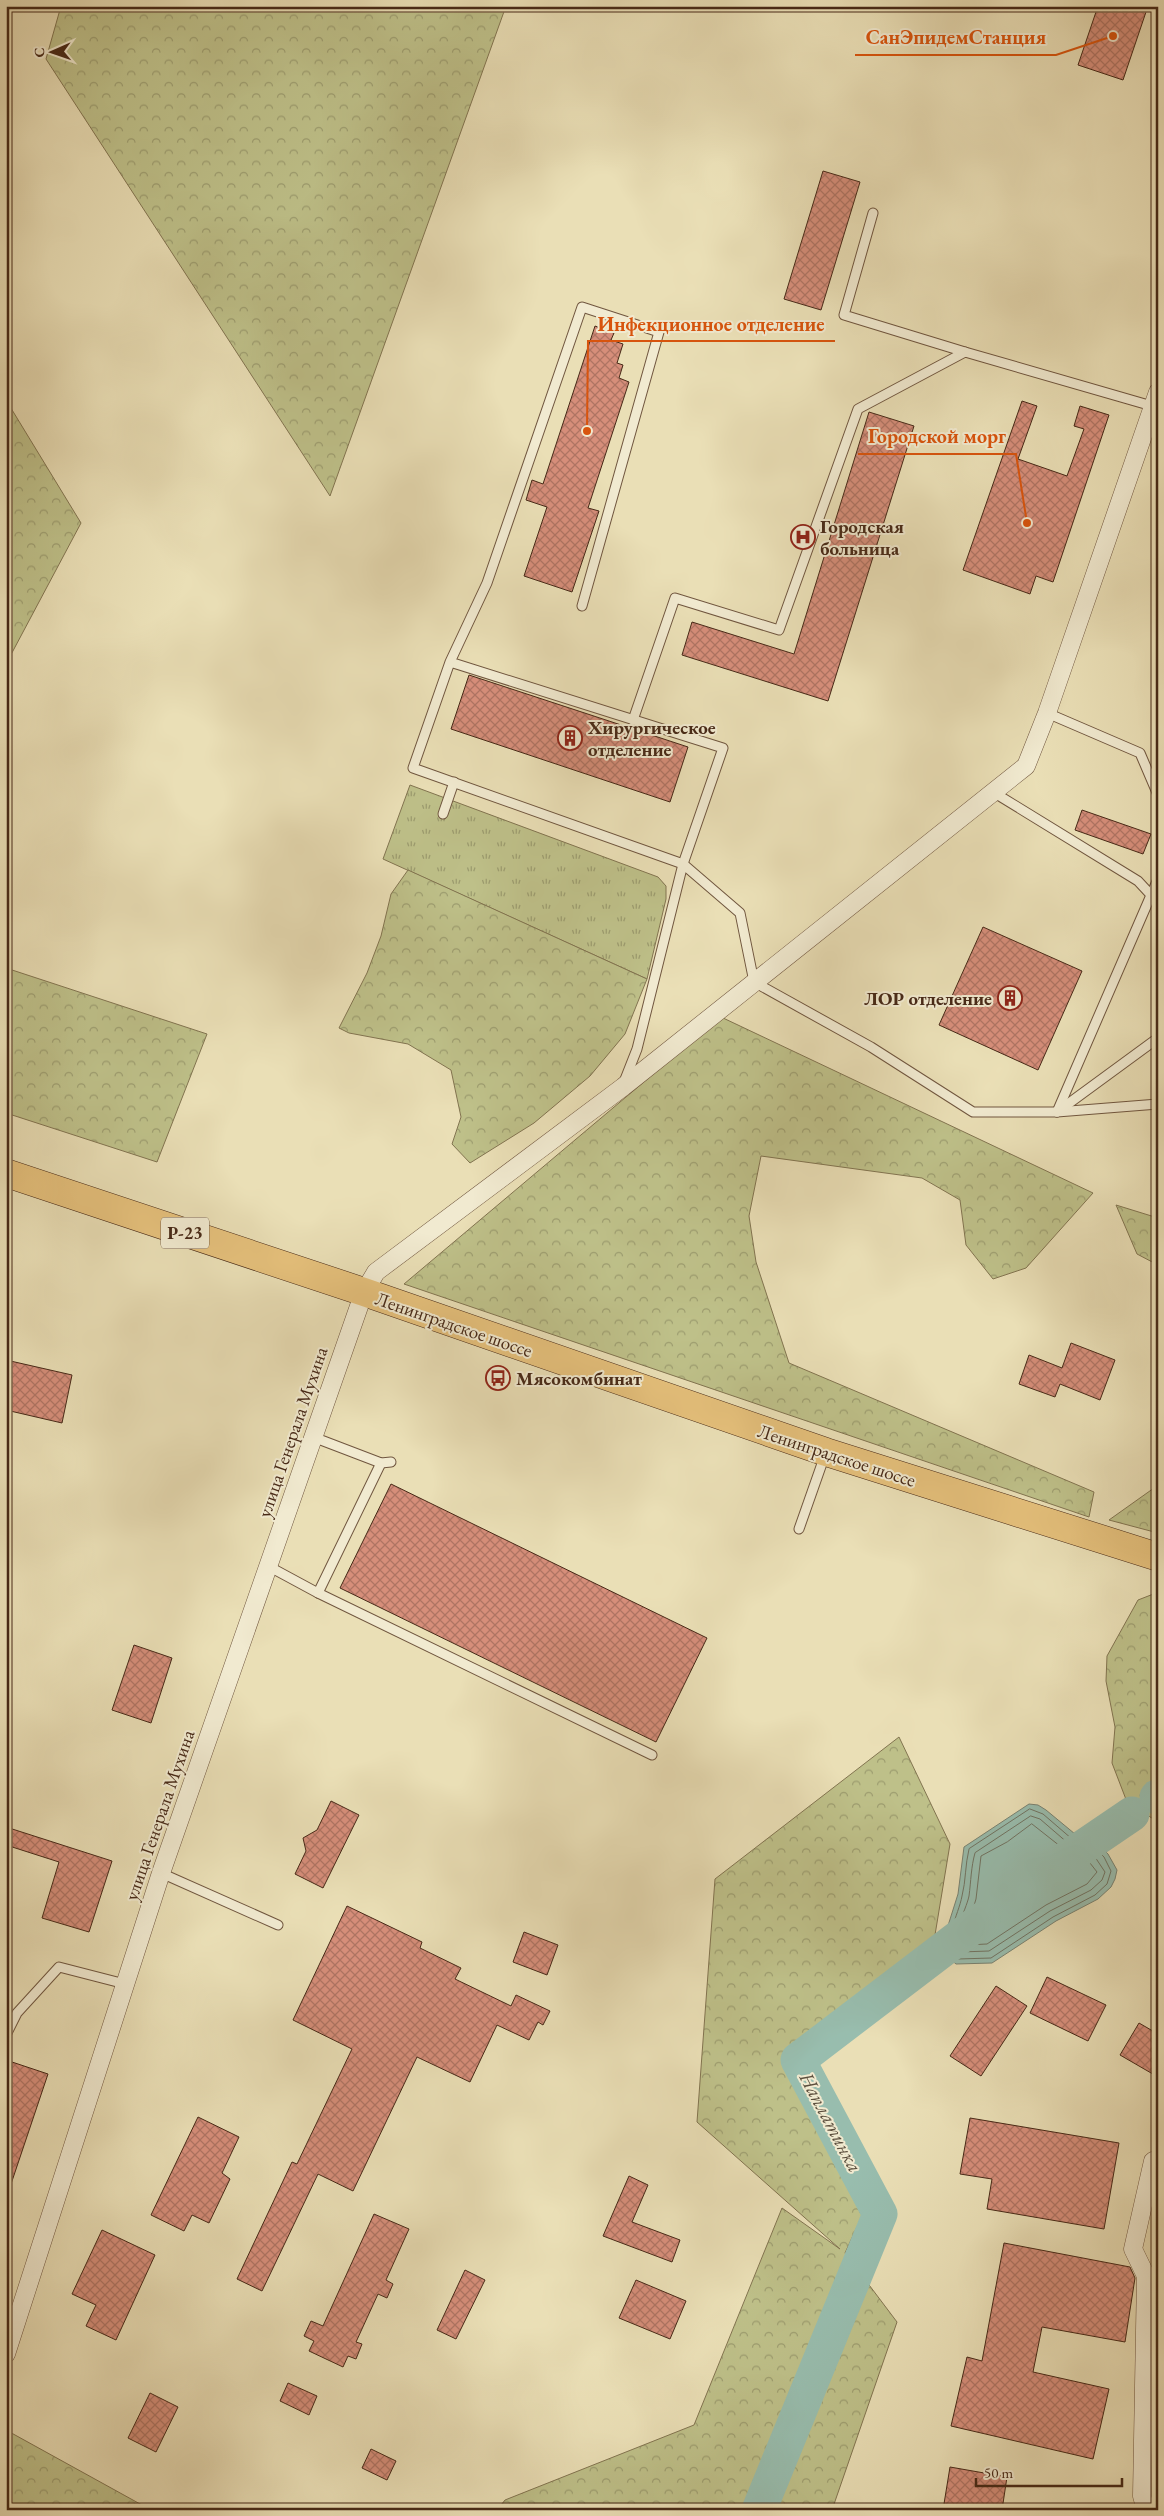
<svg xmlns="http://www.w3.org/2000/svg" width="1164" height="2516" viewBox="0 0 1164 2516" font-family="'EB Garamond',serif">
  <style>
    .grass { fill: url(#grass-tufts); stroke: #827450 }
    .forest { fill: url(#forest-crowns); stroke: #827450 }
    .water { fill: #98bdae; stroke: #788272 }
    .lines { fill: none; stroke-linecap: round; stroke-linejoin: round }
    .shore { stroke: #707362; stroke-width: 1 }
    .river { stroke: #98bdae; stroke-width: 35 }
    .building { fill: url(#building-cross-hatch); stroke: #472917 }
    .service-casing { stroke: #70563f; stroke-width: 11 }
    .minor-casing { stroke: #70563f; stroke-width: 19 }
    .primary-casing { stroke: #472917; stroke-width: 29 }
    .service { stroke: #f1ead0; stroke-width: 9 }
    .minor { stroke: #f1ead0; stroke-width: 18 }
    .primary { stroke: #e5c07b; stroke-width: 28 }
    .labels { text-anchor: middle; stroke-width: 4; stroke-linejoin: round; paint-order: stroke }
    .shield { fill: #f1ead0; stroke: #7a634e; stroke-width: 1 }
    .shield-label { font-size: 18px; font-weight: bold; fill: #472917 }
    .poi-label { font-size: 19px; font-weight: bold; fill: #472917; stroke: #f1ead0; text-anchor: start }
    .street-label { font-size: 19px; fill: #472917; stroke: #f1ead0 }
    .water-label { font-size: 20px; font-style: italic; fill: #5b4e3d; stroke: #f1ead0 }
    .leader { fill: none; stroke: #d8540d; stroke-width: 2 }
    .callout-dot { fill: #d8540d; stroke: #f1ead0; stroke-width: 2 }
    .callout-label { font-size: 20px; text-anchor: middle; font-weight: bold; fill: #d8540d; stroke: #f1ead0; stroke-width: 4; stroke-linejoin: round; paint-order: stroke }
  </style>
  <defs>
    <pattern id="grass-tufts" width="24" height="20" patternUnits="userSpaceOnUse" patternTransform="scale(1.25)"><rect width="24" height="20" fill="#bec089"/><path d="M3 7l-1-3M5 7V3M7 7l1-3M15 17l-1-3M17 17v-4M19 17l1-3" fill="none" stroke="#9c9c6f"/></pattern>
    <pattern id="forest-crowns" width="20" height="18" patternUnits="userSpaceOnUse" patternTransform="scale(1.25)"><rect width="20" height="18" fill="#bec089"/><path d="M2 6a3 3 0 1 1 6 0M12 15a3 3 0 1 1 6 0" fill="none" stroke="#9c9c6f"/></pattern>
    <pattern id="building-cross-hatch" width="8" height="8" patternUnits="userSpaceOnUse" patternTransform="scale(1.25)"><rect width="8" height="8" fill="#d68e7a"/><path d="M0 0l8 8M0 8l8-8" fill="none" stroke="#af7463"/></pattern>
  </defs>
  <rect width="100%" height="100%" fill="#eadfb6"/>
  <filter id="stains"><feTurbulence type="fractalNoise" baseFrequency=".004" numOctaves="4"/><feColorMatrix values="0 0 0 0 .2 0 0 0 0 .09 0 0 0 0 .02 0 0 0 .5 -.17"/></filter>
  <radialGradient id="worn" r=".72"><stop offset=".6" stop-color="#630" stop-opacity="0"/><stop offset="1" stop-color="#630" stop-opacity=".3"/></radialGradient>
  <path class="grass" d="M410 785 658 877 666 886V899L647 979 383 859Z"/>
  <g class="forest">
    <path d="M61 6H506L330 496 46 59Z"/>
    <path d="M6 400 81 523 6 664Z"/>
    <path d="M408 870 647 979 625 1034 590 1076 534 1123 470 1163 452 1144 461 1117 451 1070 408 1044 349 1033 339 1028 367 973 381 936 391 894Z"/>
    <path d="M6 968 207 1034 157 1162 6 1113Z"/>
    <path d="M721 1017 1093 1193 1026 1268 993 1279 966 1245 960 1200 922 1178 761 1156 749 1216 756 1262 789 1363 1094 1492 1089 1517 404 1284Z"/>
    <path d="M1116 1205 1158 1218V1265L1137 1254Z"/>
    <path d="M1154 1488H1158V1533L1109 1520Z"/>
    <path d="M1156 1593H1158V1822L1127 1802 1112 1763 1115 1727 1106 1681 1107 1656 1138 1600Z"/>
    <path d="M899 1737 950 1844 934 1941 789 2050 863 2214 845 2253 897 2322 832 2510H497L505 2500 694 2425 782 2208 840 2249 697 2122 715 1879Z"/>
    <path d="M6 2430 151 2510H6Z"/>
  </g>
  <path class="water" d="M1029 1804 1038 1805 1046 1810 1075 1834 1101 1847 1108 1854 1117 1870 1115 1879 1111 1887 1098 1899 1056 1921 992 1963 956 1964 949 1958 945 1950 946 1932 958 1894 964 1847Z"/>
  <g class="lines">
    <g class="shore">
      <path d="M1030 1809 1043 1814 1072 1839 1098 1851 1104 1857 1111 1871 1107 1884 1095 1895 1053 1917 991 1958 958 1959C940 1945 959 1914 962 1896 966 1881 965 1865 969 1849Z"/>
      <path d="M1031 1816 1040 1819 1069 1844 1095 1857 1105 1872 1102 1880 1091 1890 1050 1911 989 1951 960 1952C949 1938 966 1911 969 1896 971 1881 971 1867 975 1853Z"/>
      <path d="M1032 1824 1065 1850 1090 1863 1097 1872 1087 1884 1046 1905 987 1944 966 1945 965 1935 976 1899 981 1856 1007 1842Z"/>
    </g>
    <g class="river">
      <path d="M1157 1797H1158"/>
      <path d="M1051 1869 1132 1814"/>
      <path d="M759 2510 880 2214 798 2060 983 1919"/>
    </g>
  </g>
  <g class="building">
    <path d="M1098 6H1148L1123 80 1078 65Z"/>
    <path d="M823 171 860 182 821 310 784 299Z"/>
    <path d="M595 326 614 333 611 340 623 344 617 363 623 365 619 378 629 382 588 508 599 511 572 592 524 576 547 507 526 500 532 480 543 484Z"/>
    <path d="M1022 401 1037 406 1018 459 1067 476 1084 429 1074 426 1080 406 1109 415 1053 582 1036 576 1030 594 963 570Z"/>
    <path d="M869 412 914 426 828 701 682 655 692 622 794 654Z"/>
    <path d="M469 675 688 747 670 802 451 729Z"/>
    <path d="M1082 810 1151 834 1143 854 1075 830Z"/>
    <path d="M983 927 1082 971 1038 1070 939 1025Z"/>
    <path d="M1071 1343 1115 1360 1100 1400 1060 1384 1055 1397 1019 1384 1029 1355 1062 1368Z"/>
    <path d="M6 1360 72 1375 62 1423 6 1410Z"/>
    <path d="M391 1484 707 1638 656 1742 340 1588Z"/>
    <path d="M134 1645 172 1658 151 1723 112 1710Z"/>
    <path d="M331 1801 359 1815 323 1888 295 1874 306 1851 303 1838 317 1830Z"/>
    <path d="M6 1827 112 1861 89 1932 42 1918 59 1862 6 1845Z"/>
    <path d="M347 1906 422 1942 420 1948 461 1968 455 1979 511 2006 516 1995 550 2011 543 2025 538 2022 529 2040 497 2025 470 2082 417 2057 353 2191 318 2174 262 2291 237 2279 292 2162 297 2164 352 2049 293 2020Z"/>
    <path d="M524 1932 558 1945 547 1975 513 1962Z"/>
    <path d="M1047 1977 1106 2005 1088 2041 1030 2013Z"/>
    <path d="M996 1986 1027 2006 981 2076 950 2056Z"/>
    <path d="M1139 2023 1158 2034V2077L1120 2055Z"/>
    <path d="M6 2060 48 2074 9 2190H6Z"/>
    <path d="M198 2117 239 2137 222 2173 230 2179 209 2223 192 2215 184 2231 151 2215Z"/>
    <path d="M970 2118 1119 2143 1104 2229 987 2209 992 2179 960 2174Z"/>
    <path d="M629 2176 648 2185 632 2222 680 2240 672 2262 603 2236Z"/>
    <path d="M374 2214 409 2229 386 2280 393 2284 387 2298 378 2294 356 2342 362 2344 356 2359 348 2356 343 2367 309 2351 314 2341 304 2336 311 2321 323 2326Z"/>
    <path d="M102 2230 155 2255 116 2340 86 2326 96 2305 72 2294Z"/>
    <path d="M1004 2243 1130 2267 1135 2278 1125 2342 1042 2327 1033 2372 1109 2389 1093 2459 951 2426 967 2357 982 2361Z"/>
    <path d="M465 2270 485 2280 456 2339 437 2330Z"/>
    <path d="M636 2280 686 2301 670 2339 619 2318Z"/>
    <path d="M288 2383 317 2396 309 2415 280 2401Z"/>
    <path d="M150 2393 178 2407 156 2452 128 2438Z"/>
    <path d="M371 2449 396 2461 387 2480 362 2468Z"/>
    <path d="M950 2467 1007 2477 1002 2510H943Z"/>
  </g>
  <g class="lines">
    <defs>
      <g id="service">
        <path d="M873 213 844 315 965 352"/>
        <path d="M450 662 723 748 683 864 413 768 450 662 487 583 582 307 659 332 582 606"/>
        <path d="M1047 713 1140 753 1158 795"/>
        <path d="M633 720 675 598 779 630 858 409 965 352 1152 406"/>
        <path d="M993 792 1138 881 1151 895"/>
        <path d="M443 814 454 782"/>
        <path d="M624 1082 637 1049 683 864 740 913 754 982 871 1047 973 1112H1057L1158 1104"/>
        <path d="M1057 1112 1158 879"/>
        <path d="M1057 1112 1158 1038"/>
        <path d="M313 1437 381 1463 391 1462"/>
        <path d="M799 1529 825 1455"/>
        <path d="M268 1566 318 1593 652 1755"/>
        <path d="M318 1593 381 1463"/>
        <path d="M161 1873 278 1925"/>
        <path d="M6 2035 17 2013 59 1967 125 1984"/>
      </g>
      <g id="minor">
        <path d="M6 2354 161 1873 364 1292 376 1272 623 1087 1026 766 1047 713 1158 392"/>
        <path d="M1146 2510 1142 2496 1146 2276 1133 2249 1153 2161"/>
      </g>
      <path id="primary" d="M6 1173 364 1292 826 1452 1158 1557"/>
    </defs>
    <use href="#service" class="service-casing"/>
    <use href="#minor" class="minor-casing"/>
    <use href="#primary" class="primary-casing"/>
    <use href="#service" class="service"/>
    <use href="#minor" class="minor"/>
    <use href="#primary" class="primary"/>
  </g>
  <defs>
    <symbol id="hospital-ring" viewBox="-11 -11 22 22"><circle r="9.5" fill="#f1ead0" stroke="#8f2418" stroke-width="1.5"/><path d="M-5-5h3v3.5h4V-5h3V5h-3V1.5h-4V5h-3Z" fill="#8f2418"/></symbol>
    <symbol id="building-ring" viewBox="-11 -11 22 22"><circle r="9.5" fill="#f1ead0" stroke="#8f2418" stroke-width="1.5"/><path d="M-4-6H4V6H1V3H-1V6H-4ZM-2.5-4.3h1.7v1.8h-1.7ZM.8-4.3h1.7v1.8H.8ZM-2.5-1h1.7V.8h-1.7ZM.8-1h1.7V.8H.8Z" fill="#8f2418"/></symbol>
    <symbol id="bus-ring" viewBox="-11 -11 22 22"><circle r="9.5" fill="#f1ead0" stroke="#8f2418" stroke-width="1.5"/><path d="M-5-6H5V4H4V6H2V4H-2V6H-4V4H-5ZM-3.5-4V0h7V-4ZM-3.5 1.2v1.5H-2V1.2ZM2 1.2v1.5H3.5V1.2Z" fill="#8f2418"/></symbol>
  </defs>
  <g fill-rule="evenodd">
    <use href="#hospital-ring" x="789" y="523" width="28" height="28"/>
    <use href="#building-ring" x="556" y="724" width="28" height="28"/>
    <use href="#building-ring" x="996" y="984" width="28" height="28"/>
    <use href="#bus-ring" x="484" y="1364" width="28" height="28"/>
  </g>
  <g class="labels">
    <rect class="shield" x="161" y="1217.5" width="48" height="31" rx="4"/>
    <g class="shield-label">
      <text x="185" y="1239">Р-23</text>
    </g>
    <g class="poi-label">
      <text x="820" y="533">Городская<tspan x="820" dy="22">больница</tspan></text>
      <text x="588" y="734">Хирургическое<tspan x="588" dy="22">отделение</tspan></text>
      <text x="992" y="1005" text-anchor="end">ЛОР отделение</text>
      <text x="516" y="1385">Мясокомбинат</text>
    </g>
    <g class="street-label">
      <text transform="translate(454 1324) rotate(19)" y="7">Ленинградское шоссе</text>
      <text transform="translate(292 1432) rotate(-71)" y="7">улица Генерала Мухина</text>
      <text transform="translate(837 1455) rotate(18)" y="7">Ленинградское шоссе</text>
      <text transform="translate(159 1815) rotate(-71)" y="7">улица Генерала Мухина</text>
    </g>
    <g class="water-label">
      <text transform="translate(831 2122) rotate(62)" y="7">Наплатинка</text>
    </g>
  </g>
  <path class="leader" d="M1113 36L1056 55H855M587 431L588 341H835M1027 523L1016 454H858"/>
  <g class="callout-dot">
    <circle cx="1113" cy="36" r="5"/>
    <circle cx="587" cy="431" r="5"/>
    <circle cx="1027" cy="523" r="5"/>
  </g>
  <g class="callout-label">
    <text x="956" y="44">СанЭпидемСтанция</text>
    <text x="711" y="331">Инфекционное отделение</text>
    <text x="937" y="443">Городской морг</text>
  </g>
  <rect width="1164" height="2516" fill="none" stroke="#eadfb6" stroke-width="25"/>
  <rect x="8" y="8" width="1149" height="2501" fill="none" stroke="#472917" stroke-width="2.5"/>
  <rect x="12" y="12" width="1139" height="2491" fill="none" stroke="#472917"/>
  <g transform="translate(52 52) rotate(268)" stroke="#f1ead0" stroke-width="4" paint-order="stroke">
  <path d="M0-4L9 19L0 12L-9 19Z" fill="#472917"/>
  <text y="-8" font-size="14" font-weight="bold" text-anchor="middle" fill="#472917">С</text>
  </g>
  <path d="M976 2478v8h146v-8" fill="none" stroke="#472917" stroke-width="2.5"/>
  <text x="984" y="2478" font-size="15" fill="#472917" stroke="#f1ead0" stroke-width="4" paint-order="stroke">50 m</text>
  <rect width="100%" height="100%" filter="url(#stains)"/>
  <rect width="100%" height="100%" fill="url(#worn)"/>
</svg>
